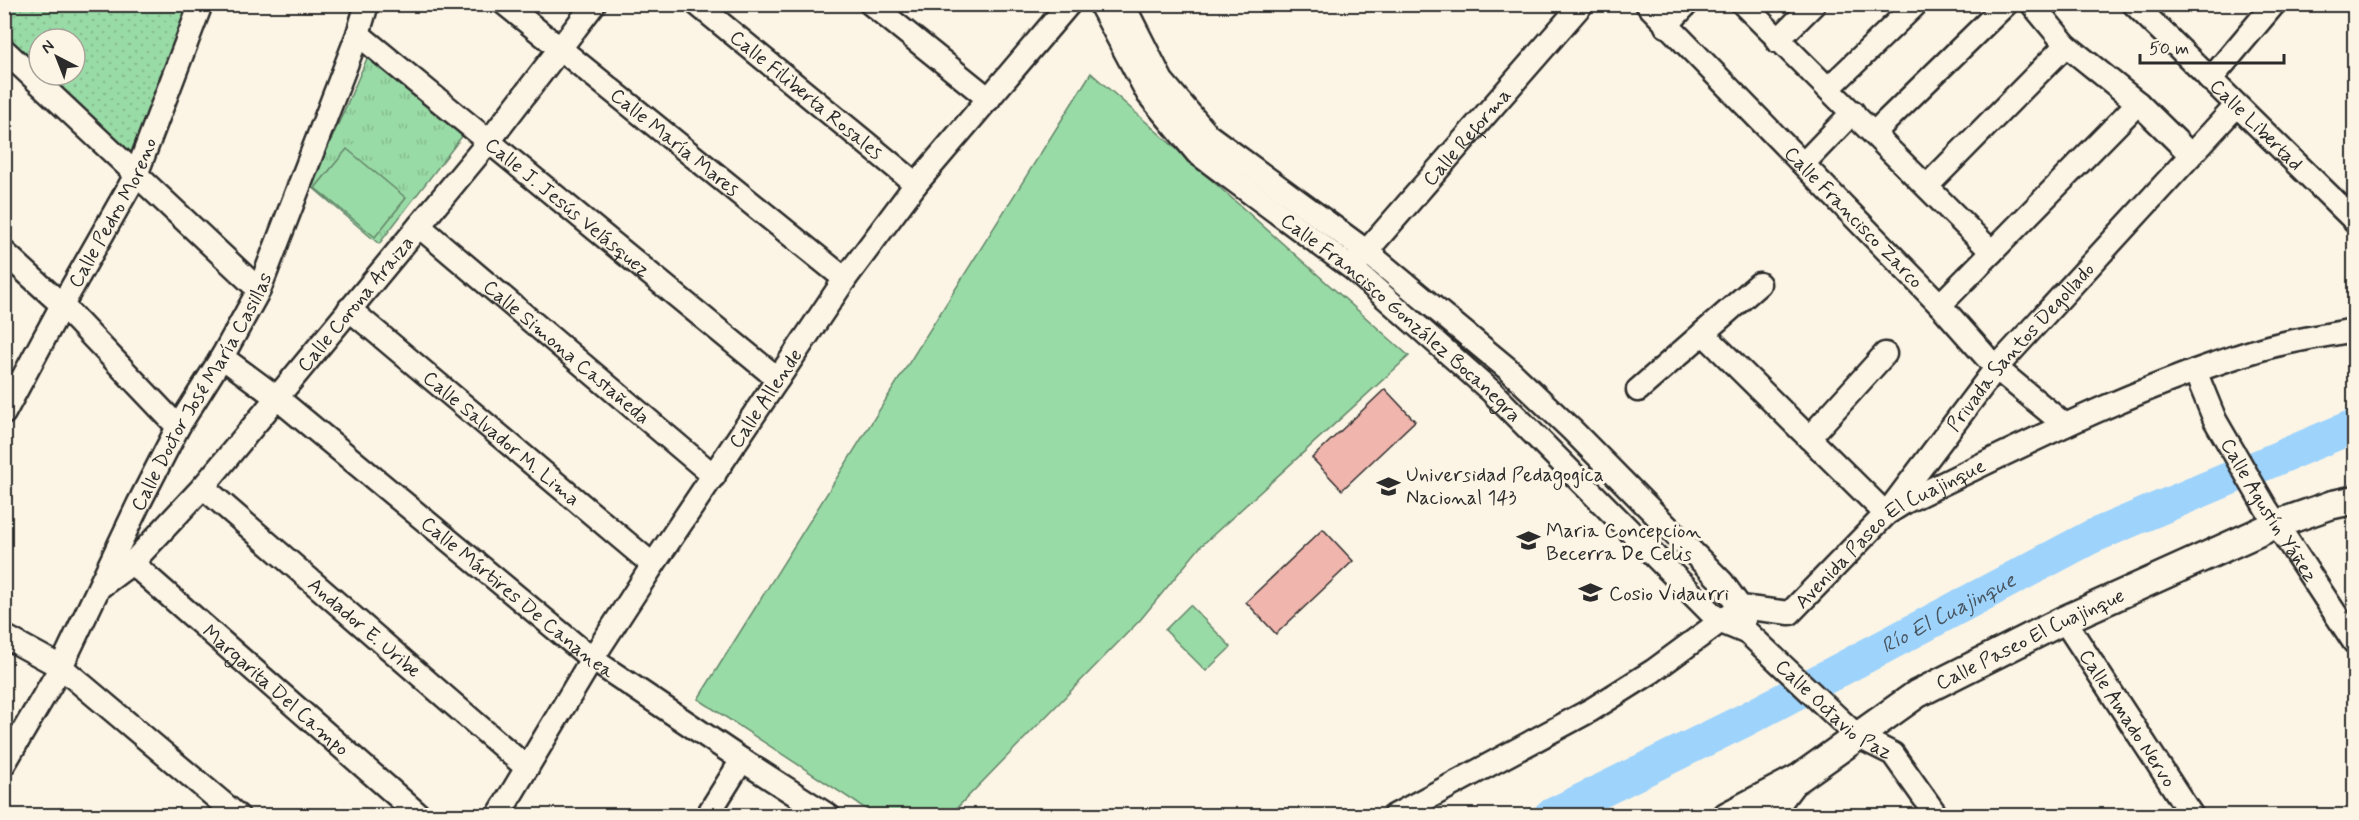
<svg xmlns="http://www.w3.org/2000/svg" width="2359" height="820" viewBox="0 0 2359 820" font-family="Mynerve,sans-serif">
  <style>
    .grass { fill: url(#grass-dots); stroke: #628368; stroke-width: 1.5; fill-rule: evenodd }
    .park { fill: url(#park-tufts); stroke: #628368; stroke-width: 1.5 }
    .pitch { fill: #99dba6; stroke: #628368; stroke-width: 1.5 }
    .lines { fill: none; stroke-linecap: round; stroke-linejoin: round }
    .river { stroke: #9ed3fc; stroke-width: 34 }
    .building { fill: #f0b5ad; stroke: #2b2b2b; stroke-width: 1.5 }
    .minor-casing { stroke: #2b2b2b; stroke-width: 27 }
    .tertiary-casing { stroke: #2b2b2b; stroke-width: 32 }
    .minor { stroke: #fcf5e5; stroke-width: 22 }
    .tertiary { stroke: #fcf5e5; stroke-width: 27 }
    .labels { text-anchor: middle; stroke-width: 6; stroke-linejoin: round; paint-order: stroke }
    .street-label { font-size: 20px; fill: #2b2b2b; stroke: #fcf5e5 }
    .poi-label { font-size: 20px; fill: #2b2b2b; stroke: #fcf5e5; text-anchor: start }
    .water-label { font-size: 21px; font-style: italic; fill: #48555f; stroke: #fcf5e5 }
  </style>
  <defs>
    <pattern id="grass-dots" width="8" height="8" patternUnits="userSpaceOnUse" patternTransform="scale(1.5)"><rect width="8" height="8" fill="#99dba6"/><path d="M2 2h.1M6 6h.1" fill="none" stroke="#84bc8f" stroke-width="1.8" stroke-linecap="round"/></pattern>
    <pattern id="park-tufts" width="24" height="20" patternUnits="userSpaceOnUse" patternTransform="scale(1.5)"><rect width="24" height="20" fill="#99dba6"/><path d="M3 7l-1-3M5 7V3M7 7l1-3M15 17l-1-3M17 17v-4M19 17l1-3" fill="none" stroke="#84bc8f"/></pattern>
  </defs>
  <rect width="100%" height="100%" fill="#fcf5e5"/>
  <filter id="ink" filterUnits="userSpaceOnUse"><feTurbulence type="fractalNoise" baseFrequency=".0167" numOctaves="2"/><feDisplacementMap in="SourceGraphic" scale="12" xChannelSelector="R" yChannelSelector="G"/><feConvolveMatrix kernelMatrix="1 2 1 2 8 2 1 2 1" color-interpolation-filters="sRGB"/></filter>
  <g filter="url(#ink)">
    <path class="grass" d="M4 5H202L136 175 5 50ZM39 39H75V75H39Z"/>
    <path class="park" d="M369 54 467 130 379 244 311 186Z"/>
    <g class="pitch">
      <path d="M1091 73 1409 356 1201 546 1141 619 950 815H875L698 699Z"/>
      <path d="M347 149 406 198 375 237 315 188Z"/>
      <path d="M1190 605 1231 647 1206 671 1165 630Z"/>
    </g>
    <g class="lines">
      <path class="river" id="s1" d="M1550 816 1745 720 2091 537 2354 426"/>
    </g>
    <g class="building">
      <path d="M1385 389 1415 421 1342 490 1312 458Z"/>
      <path d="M1323 529 1353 561 1276 634 1246 602Z"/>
    </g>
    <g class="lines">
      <defs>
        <g id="minor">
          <path id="s2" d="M505 4 845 279"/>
          <path id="s3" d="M697 4 916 184"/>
          <path d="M871 4 989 99"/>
          <path id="s4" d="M1100 4 1148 94 1197 153 1353 269 1491 391 1719 621 1748 633 1857 736 1893 754 1937 816"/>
          <path d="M1123 4 1162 81 1208 135 1366 251 1508 369 1572 430 1722 582 1740 607 1744 620"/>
          <path id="s5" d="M1647 4 1940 305 1996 368 2065 425"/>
          <path d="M1743 4 1992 252"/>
          <path d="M2032 4 2066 45 2138 103 2191 155"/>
          <path id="s6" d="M2134 4 2354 220"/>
          <path d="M1666 26 1687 4"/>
          <path id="s7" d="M358 34 778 379"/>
          <path d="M1777 41 1814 4"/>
          <path d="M4 50 259 290"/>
          <path d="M2210 80 2274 4"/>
          <path d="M1829 88 1916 4"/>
          <path d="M1874 133 2006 4"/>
          <path d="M1803 164 1853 112"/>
          <path d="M1927 186 2066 45"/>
          <path id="s8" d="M419 226 714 476"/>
          <path d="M4 252 62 305 178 427"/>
          <path id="s9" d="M1358 261 1582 4"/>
          <path d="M1940 305 2138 103"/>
          <path id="s10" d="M349 309 653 565"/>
          <path id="s11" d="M1703 333 1886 514 1996 368 2236 106"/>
          <path id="s12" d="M222 357 276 397 592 659 742 760 829 816"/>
          <path id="s13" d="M2195 371 2215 420 2266 508 2354 642"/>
          <path d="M1638 390 1759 284"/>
          <path id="s14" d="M4 413 62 305 136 175 201 4"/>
          <path d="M1809 438 1885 354"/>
          <path id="s15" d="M203 487 527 768"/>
          <path id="s16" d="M132 563 420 816"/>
          <path id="s17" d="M101 586 132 563 203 487 490 140 594 4"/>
          <path id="s18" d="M2064 620 2192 816"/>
          <path d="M4 636 61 667 238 816"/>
          <path id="s19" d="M4 764 61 667 138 505 178 427 222 357 259 290 358 34 367 4"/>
          <path id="s20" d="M498 816 592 659 653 565 845 279 916 184 1069 4"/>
          <path d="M707 816 742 760"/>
          <path id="s21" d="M1394 816 1591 710 1653 671 1740 607 1790 613 1886 514 1905 502C2021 446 2137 386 2261 349 2291 340 2324 336 2354 330"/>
          <path d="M1770 816 1798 779"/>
        </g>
        <g id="tertiary">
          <path id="s22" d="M1727 816 1799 778 1917 694 2064 620 2277 524 2331 505 2354 500"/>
        </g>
      </defs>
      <use href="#minor" class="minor-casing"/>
      <use href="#tertiary" class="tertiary-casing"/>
      <use href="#minor" class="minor"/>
      <use href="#tertiary" class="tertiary"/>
    </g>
  </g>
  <defs>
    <symbol id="university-bare" viewBox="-9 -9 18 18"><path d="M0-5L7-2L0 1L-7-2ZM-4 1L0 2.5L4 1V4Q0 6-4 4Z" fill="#2b2b2b" stroke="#fcf5e5" stroke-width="2.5" paint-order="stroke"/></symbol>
    <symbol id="school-bare" viewBox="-9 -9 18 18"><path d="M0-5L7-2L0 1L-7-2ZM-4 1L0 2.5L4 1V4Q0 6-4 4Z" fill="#2b2b2b" stroke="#fcf5e5" stroke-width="2.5" paint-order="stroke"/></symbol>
  </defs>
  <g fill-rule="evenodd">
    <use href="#university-bare" x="1372" y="470" width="33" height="33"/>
    <use href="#school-bare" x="1512" y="524" width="33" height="33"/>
    <use href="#school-bare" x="1574" y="576" width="33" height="33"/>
  </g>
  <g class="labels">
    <g class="street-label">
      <text dy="7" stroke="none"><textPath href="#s3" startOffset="142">Calle Filiberta Rosales</textPath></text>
      <text dy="7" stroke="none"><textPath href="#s6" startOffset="172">Calle Libertad</textPath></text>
      <text dy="7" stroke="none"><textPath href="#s9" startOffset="165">Calle Reforma</textPath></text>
      <text dy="7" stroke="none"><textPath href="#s2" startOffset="219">Calle María Mares</textPath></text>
      <text dy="7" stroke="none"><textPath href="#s7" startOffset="272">Calle J. Jesús Velásquez</textPath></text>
      <text dy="7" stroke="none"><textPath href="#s14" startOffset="228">Calle Pedro Moreno</textPath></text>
      <text dy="7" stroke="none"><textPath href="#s5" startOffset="297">Calle Francisco Zarco</textPath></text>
      <text dy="7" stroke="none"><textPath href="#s17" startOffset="381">Calle Corona Araiza</textPath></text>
      <text dy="7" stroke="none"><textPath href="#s4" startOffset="441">Calle Francisco González Bocanegra</textPath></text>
      <text dy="7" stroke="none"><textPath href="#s11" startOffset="472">Privada Santos Degollado</textPath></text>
      <text dy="7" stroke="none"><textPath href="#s8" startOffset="194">Calle Simona Castañeda</textPath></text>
      <text dy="7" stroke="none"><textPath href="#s19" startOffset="422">Calle Doctor José María Casillas</textPath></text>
      <text dy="7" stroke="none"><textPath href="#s20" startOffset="496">Calle Allende</textPath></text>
      <text dy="7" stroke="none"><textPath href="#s10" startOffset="200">Calle Salvador M. Lima</textPath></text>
      <text dy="7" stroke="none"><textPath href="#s13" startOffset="158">Calle Agustín Yáñez</textPath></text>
      <text dy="7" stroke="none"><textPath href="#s21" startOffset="585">Avenida Paseo El Cuajinque</textPath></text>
      <text dy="7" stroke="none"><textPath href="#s12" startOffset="381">Calle Mártires De Cananea</textPath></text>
      <text dy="7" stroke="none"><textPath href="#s15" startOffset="214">Andador E. Uribe</textPath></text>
      <text dy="7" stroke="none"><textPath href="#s22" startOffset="352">Calle Paseo El Cuajinque</textPath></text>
      <text dy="7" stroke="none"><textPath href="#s16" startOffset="192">Margarita Del Campo</textPath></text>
      <text dy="7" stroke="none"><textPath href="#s4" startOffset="1028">Calle Octavio Paz</textPath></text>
      <text dy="7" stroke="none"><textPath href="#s18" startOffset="117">Calle Amado Nervo</textPath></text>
    </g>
    <g class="poi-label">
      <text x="1406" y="481">Universidad Pedagogica<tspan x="1406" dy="23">Nacional 143</tspan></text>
      <text x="1546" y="537">Maria Concepcion<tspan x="1546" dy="23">Becerra De Celis</tspan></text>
      <text x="1609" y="600">Cosio Vidaurri</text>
    </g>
    <g class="water-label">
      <text dy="7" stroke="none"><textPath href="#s1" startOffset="447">Río El Cuajinque</textPath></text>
    </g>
  </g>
  <rect width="2359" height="820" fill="none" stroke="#fcf5e5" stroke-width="24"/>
  <rect x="12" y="12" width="2335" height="796" fill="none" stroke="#2b2b2b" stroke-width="2" filter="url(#ink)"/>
  <g transform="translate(57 57) rotate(318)"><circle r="28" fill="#fcf5e5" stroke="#a8a49b" stroke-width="1.5"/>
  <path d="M0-4.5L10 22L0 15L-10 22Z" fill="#2b2b2b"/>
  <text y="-9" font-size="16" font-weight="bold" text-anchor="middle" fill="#2b2b2b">N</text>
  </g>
  <path d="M2140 54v9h144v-9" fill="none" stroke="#2b2b2b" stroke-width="3"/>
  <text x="2149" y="54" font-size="18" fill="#2b2b2b" stroke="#fcf5e5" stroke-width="4.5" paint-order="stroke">50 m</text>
</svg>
